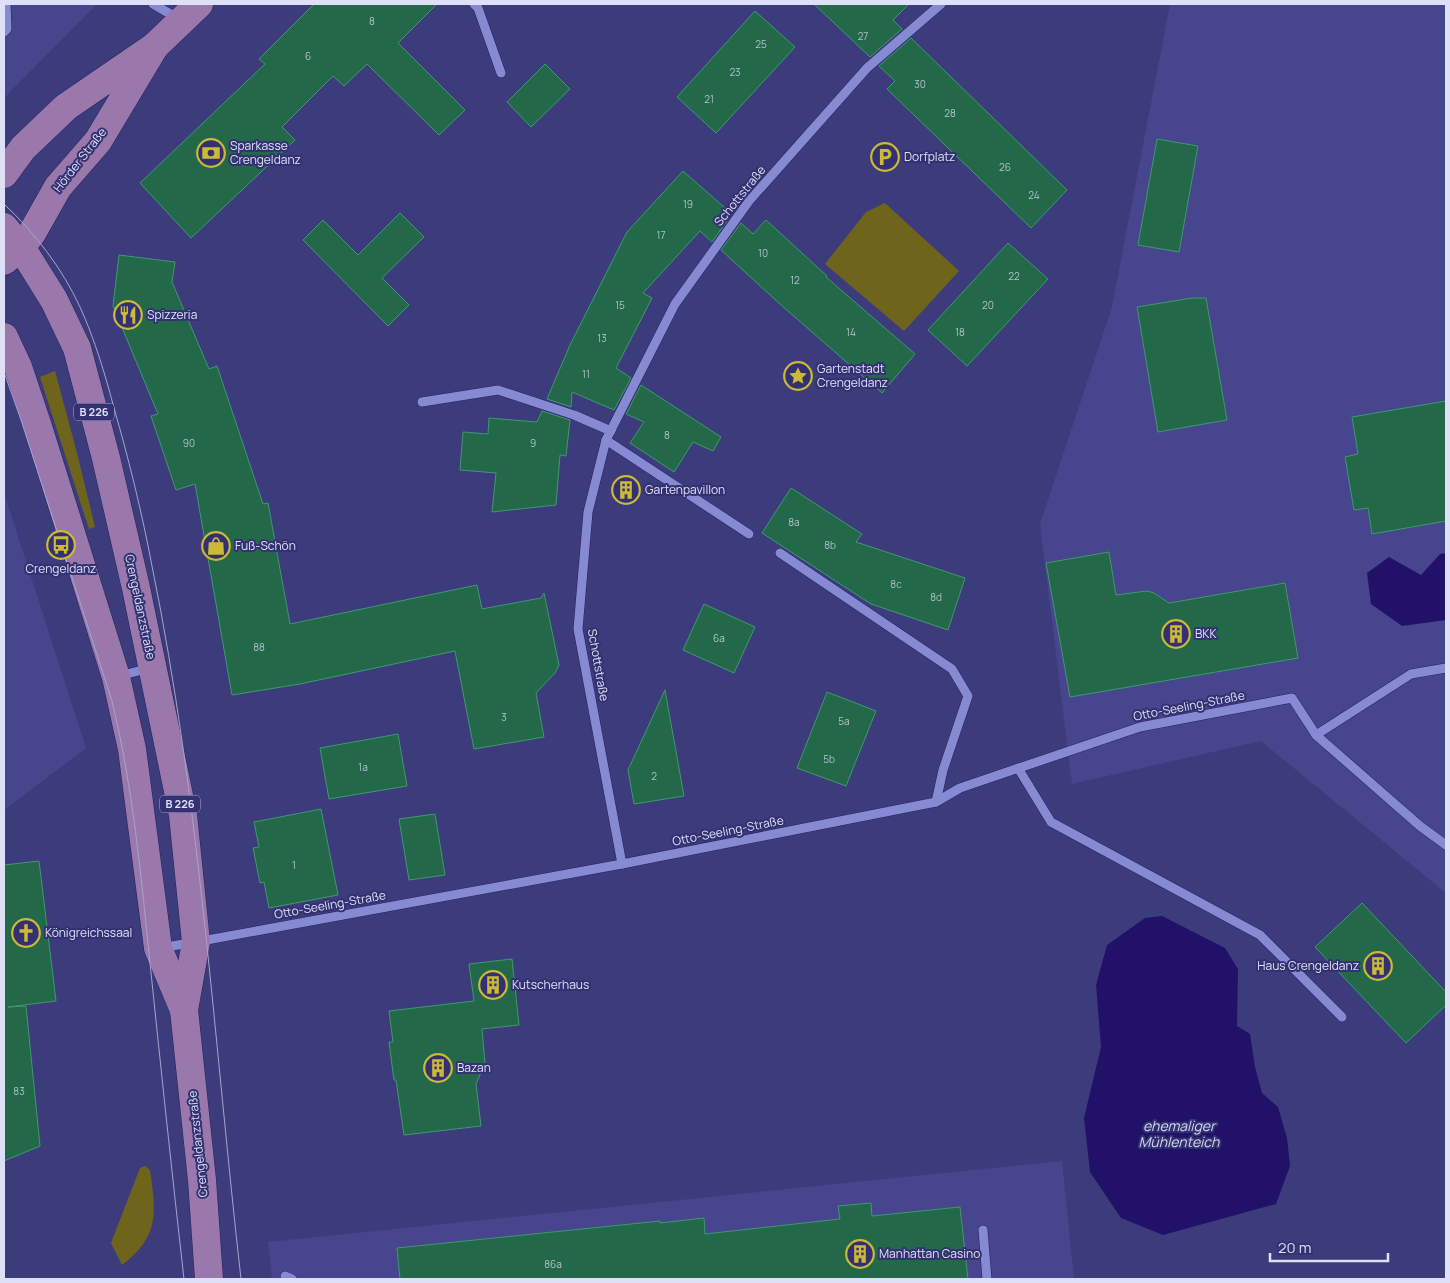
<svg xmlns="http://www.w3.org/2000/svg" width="1450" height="1283" viewBox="0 0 1450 1283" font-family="Manrope,sans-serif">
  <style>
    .built { fill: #46458e }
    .green { fill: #6f641b }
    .water { fill: #221169 }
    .building { fill: #236849; stroke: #3f996f }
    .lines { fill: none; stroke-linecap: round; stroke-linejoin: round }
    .minor-casing { stroke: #25205f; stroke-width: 10 }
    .major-casing { stroke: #25205f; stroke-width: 29 }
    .minor { stroke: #858ad2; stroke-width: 9 }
    .major { stroke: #9a78ac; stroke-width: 28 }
    .tram { stroke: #a4a5cc; stroke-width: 1 }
    .labels { text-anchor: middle; stroke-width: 4; stroke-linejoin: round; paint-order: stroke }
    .number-label { font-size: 10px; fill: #afc2cc }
    .shield { fill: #333171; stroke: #abacd0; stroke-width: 1 }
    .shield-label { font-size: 11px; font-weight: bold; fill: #dee0f8 }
    .poi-label { font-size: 12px; fill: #dee0f8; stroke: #333171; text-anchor: start }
    .street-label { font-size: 12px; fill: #dee0f8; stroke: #333171 }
    .water-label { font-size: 14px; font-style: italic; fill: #d5d7f0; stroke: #333171 }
  </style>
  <rect width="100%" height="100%" fill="#3c3c7d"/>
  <g class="built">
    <path d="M4 4H97L4 98Z"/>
    <path d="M1170 4H1446V893L1261 741 1072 784 1040 524 1112 307Z"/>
    <path d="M4 493 86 748 4 810Z"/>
    <path d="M1062 1161 1074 1279H272L268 1242Z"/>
  </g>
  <g class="green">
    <path d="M885 203 959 271 904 331 825 264 866 212Z"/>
    <path d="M55 371 77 453 95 527 89 529 40 377Z"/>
    <path d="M145 1166 150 1170C156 1213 160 1236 122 1265L111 1243 140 1168Z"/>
  </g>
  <g class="water">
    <path d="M1446 553V620L1402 626 1371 604 1367 573 1389 557 1421 575 1440 554Z"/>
    <path d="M1162 916 1225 948 1238 969 1237 1026 1250 1034 1255 1067 1262 1093 1278 1107 1287 1138 1290 1166 1276 1204 1163 1235 1121 1218 1090 1172 1084 1118 1101 1047 1096 985 1107 945 1145 918Z"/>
  </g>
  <g class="building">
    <path d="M314 4H437L398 43 465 110 439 135 367 64 344 86 333 76 282 127 295 140 191 238 140 183 265 64 259 59Z"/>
    <path d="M814 4H909L893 20 902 29 870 57Z"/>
    <path d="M755 11 795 47 716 133 677 97Z"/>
    <path d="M911 38 1067 190 1031 228 887 89 895 81 879 66Z"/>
    <path d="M545 64 570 89 531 127 507 102Z"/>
    <path d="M1157 139 1198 146 1179 252 1138 245Z"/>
    <path d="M683 171 732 214 712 242 700 231 643 293 652 298 616 368 631 378 614 410 572 392 571 407 547 399 570 345 627 232Z"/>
    <path d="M400 213 424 237 382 278 409 305 388 326 303 240 323 220 358 255Z"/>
    <path d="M766 220 827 276 826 277 915 354 882 393 781 305 721 250 741 223 753 234Z"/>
    <path d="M1008 243 1048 279 967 366 928 330Z"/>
    <path d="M119 255 175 262 172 282 209 369 217 366 263 504 268 503 290 624 477 585 482 609 541 598 544 593 559 665 555 673 536 693 544 737 474 749 455 651 300 684 232 695 195 484 176 490 151 416 158 414 113 306Z"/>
    <path d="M1192 298H1206L1227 420 1158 432 1137 307Z"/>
    <path d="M641 385 721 437 713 451 693 442 674 472 630 443 644 422 626 414Z"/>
    <path d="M1446 401V521L1372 534 1368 508 1354 510 1345 457 1358 454 1352 417Z"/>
    <path d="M542 411 570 420 566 456 560 455 556 505 492 512 496 473 460 470 463 432 488 434 489 418 537 422Z"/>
    <path d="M791 488 862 534 856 542 965 578 948 630 871 604 762 533Z"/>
    <path d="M1109 552 1116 595 1147 591 1154 593 1169 603 1285 583 1298 658 1070 697 1046 563Z"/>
    <path d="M704 604 755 627 734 673 683 650Z"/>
    <path d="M665 690 684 796 634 804 628 770Z"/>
    <path d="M827 692 876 711 846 786 797 768Z"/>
    <path d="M398 734 407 786 329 799 320 748Z"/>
    <path d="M321 809 338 895 269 908 264 882 260 883 253 848 259 847 254 822Z"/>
    <path d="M435 814 445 875 409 880 399 819Z"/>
    <path d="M39 861 56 1001 8 1007 26 1006 40 1146 4 1161V865Z"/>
    <path d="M1362 903 1446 992V1005L1406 1043 1315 947Z"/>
    <path d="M512 959 519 1025 482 1029 485 1063 476 1084 481 1126 404 1135 396 1080H394L389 1042H393L389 1011 474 1001 469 964Z"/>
    <path d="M871 1203 872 1216 960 1207 968 1279H400L397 1248 660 1221V1223L704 1218 705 1234 840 1219 838 1206Z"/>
  </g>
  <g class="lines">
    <defs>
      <g id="minor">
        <path d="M153 4 179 19"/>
        <path d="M474 4 478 8 501 73"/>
        <path d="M4 32 7 29 6 4"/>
        <path d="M422 402 498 390 574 415 611 431"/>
        <path d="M606 440 749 534"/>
        <path d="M780 553 952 669 968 696 943 770 936 802"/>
        <path d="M119 676 150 668"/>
        <path d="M1316 735 1411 674 1446 668"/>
        <path d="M1018 768 1051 822 1260 935 1342 1017"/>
        <path d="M622 864 578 629 588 512 606 440 675 304 749 201 867 68 941 4"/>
        <path d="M160 948 196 942 622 864 936 802 960 788 1140 727 1292 698 1316 735 1420 826 1446 845"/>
        <path d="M983 1230 987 1279"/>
        <path d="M285 1276 292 1279"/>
      </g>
      <g id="major">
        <path d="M4 174 23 148 66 107 155 46 199 4"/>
        <path d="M4 227 21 247 54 300 77 348 106 458 136 588 183 815 196 942 184 1010 202 1180 209 1279"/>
        <path d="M4 261 21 247 32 233 58 187 98 141 155 46"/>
        <path d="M4 337 18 367 38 427 116 677 132 749 158 948 184 1010"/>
      </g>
    </defs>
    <use href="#minor" class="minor-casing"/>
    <use href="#major" class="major-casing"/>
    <use href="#minor" class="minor"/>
    <use href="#major" class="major"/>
    <g class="tram">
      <path d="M4 204C35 233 62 268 80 307 95 340 105 374 114 408 129 460 142 513 152 566 200 801 214 1041 241 1279"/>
      <path d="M4 372 21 420 112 701C133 787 141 876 150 963 161 1069 172 1174 184 1279"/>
    </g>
  </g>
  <defs>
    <symbol id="bank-ring" viewBox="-11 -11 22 22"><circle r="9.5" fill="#333171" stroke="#ccb938" stroke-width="1.5"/><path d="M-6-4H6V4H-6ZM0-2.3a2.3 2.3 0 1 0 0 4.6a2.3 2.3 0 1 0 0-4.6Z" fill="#ccb938"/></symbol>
    <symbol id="parking-ring" viewBox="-11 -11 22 22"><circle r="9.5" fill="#333171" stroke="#ccb938" stroke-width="1.5"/><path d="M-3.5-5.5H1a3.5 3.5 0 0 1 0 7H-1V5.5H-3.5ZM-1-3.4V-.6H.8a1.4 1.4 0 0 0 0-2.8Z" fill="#ccb938"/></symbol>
    <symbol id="restaurant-ring" viewBox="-11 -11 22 22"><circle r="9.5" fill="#333171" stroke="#ccb938" stroke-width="1.5"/><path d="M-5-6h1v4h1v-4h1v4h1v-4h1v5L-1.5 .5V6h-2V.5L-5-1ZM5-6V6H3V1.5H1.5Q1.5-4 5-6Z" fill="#ccb938"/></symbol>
    <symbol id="sight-ring" viewBox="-11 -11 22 22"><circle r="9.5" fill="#333171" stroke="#ccb938" stroke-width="1.5"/><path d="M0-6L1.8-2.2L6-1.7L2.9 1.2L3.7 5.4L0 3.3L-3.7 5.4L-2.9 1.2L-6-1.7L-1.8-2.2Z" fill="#ccb938"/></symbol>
    <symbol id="building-ring" viewBox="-11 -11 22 22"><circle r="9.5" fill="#333171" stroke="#ccb938" stroke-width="1.5"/><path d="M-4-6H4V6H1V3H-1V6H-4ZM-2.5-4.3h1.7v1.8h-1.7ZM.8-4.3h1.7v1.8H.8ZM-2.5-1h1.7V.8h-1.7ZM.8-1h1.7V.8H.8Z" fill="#ccb938"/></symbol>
    <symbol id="bus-ring" viewBox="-11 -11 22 22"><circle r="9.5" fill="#333171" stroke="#ccb938" stroke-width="1.5"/><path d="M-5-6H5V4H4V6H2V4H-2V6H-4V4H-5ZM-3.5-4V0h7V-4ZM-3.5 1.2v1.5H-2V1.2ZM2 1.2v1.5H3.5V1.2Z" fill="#ccb938"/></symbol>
    <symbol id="shop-ring" viewBox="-11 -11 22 22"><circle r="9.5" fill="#333171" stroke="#ccb938" stroke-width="1.5"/><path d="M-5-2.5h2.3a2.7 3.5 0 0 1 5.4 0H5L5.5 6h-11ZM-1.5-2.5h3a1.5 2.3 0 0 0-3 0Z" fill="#ccb938"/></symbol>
    <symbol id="church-ring" viewBox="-11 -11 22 22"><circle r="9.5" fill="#333171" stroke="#ccb938" stroke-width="1.5"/><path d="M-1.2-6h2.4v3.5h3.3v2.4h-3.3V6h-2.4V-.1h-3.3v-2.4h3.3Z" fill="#ccb938"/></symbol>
  </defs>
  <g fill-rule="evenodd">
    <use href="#bank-ring" x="195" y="137" width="32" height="32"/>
    <use href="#parking-ring" x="869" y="141" width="32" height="32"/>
    <use href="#restaurant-ring" x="112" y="299" width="32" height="32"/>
    <use href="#sight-ring" x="782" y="360" width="32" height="32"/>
    <use href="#building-ring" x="610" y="474" width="32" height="32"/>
    <use href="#bus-ring" x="45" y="529" width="32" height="32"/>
    <use href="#shop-ring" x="200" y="530" width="32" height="32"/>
    <use href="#building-ring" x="1160" y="618" width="32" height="32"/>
    <use href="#church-ring" x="10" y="917" width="32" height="32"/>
    <use href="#building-ring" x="1362" y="950" width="32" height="32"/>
    <use href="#building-ring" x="477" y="969" width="32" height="32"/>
    <use href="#building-ring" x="422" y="1052" width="32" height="32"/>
    <use href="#building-ring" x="844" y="1238" width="32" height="32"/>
  </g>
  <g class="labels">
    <g class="number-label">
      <text x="372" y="25">8</text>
      <text x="863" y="40">27</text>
      <text x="761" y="48">25</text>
      <text x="308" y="60">6</text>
      <text x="735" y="76">23</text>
      <text x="920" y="88">30</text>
      <text x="709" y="103">21</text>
      <text x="950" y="117">28</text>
      <text x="1005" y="171">26</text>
      <text x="1034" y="199">24</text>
      <text x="688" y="208">19</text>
      <text x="661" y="239">17</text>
      <text x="763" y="257">10</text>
      <text x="1014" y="280">22</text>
      <text x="795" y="284">12</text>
      <text x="620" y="309">15</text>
      <text x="988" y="309">20</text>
      <text x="851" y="336">14</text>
      <text x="960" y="336">18</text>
      <text x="602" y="342">13</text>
      <text x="586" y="378">11</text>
      <text x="667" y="439">8</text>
      <text x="189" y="447">90</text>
      <text x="533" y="447">9</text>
      <text x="794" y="526">8a</text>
      <text x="830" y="549">8b</text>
      <text x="896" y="588">8c</text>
      <text x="936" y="601">8d</text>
      <text x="719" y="642">6a</text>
      <text x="259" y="651">88</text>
      <text x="504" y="721">3</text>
      <text x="844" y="725">5a</text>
      <text x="829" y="763">5b</text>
      <text x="363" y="771">1a</text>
      <text x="654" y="780">2</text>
      <text x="294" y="869">1</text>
      <text x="19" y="1095">83</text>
      <text x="553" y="1268">86a</text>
    </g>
    <g class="shield">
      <rect x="74" y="403.5" width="40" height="17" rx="4"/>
      <rect x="160" y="795.5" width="40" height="17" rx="4"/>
    </g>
    <g class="shield-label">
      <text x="94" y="416">B 226</text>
      <text x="180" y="808">B 226</text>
    </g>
    <g class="poi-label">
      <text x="230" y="150">Sparkasse<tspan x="230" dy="14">Crengeldanz</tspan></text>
      <text x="904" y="161">Dorfplatz</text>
      <text x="147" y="319">Spizzeria</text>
      <text x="817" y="373">Gartenstadt<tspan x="817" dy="14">Crengeldanz</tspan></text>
      <text x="645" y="494">Gartenpavillon</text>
      <text x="235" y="550">Fuß-Schön</text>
      <text x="61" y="573" text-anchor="middle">Crengeldanz</text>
      <text x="1195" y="638">BKK</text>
      <text x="45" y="937">Königreichssaal</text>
      <text x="1359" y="970" text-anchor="end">Haus Crengeldanz</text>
      <text x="512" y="989">Kutscherhaus</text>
      <text x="457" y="1072">Bazan</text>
      <text x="879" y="1258">Manhattan Casino</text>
    </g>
    <g class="street-label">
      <text transform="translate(80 160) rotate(-52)" y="4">Hörder Straße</text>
      <text transform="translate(740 196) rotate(-51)" y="4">Schottstraße</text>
      <text transform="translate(140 607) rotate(78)" y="4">Crengeldanzstraße</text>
      <text transform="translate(598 665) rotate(80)" y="4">Schottstraße</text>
      <text transform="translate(1189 706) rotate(-11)" y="4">Otto-Seeling-Straße</text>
      <text transform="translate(728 831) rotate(-11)" y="4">Otto-Seeling-Straße</text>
      <text transform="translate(330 905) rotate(-10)" y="4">Otto-Seeling-Straße</text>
      <text transform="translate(198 1144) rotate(-96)" y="4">Crengeldanzstraße</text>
    </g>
    <g class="water-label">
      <text x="1179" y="1131">ehemaliger<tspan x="1179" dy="16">Mühlenteich</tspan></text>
    </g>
  </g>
  <rect width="1450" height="1283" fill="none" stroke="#dee0f8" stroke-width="10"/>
  <path d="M1270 1253v8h118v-8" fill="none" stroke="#dee0f8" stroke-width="2.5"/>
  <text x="1278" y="1253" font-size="15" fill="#dee0f8" stroke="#333171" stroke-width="4" paint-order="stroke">20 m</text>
</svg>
